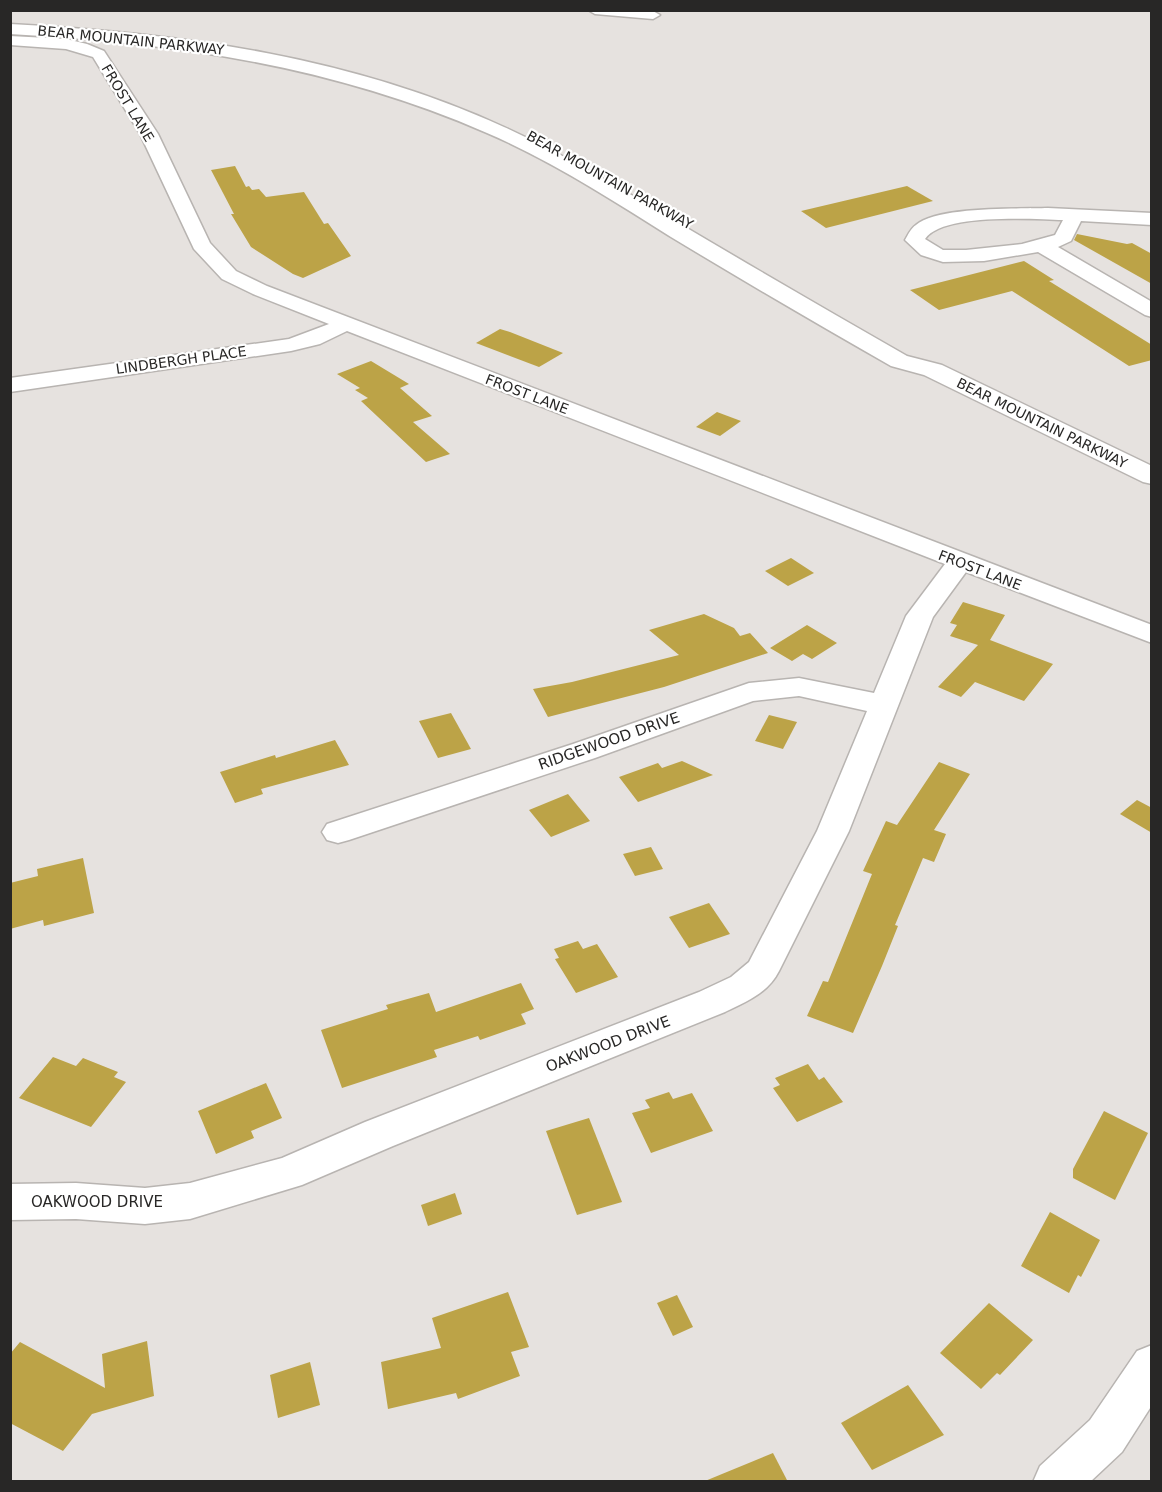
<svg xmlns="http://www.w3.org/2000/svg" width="1162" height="1492" viewBox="0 0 1162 1492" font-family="'DejaVu Sans',sans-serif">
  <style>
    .building { fill: #bca347 }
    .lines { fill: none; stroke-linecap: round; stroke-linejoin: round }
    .minor-casing { stroke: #b8b4b1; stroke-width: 3 }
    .highway-casing { stroke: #b8b4b1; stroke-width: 3 }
    .minor { fill: #fff; fill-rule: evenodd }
    .highway { fill: #fff; fill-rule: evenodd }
    .labels { text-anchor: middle; stroke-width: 4.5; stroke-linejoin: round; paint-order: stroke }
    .far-street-label { font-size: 14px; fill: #282726; stroke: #fff }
    .street-label { font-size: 15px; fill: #282726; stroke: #fff }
  </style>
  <rect width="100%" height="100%" fill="#e6e2df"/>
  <g class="building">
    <path d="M235 166 246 187 249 186 252 190 259 189 266 197 304 192 324 224 328 223 351 256 303 278 293 274 251 247 231 214H234L211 170Z"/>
    <path d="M907 186 933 201 826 228 801 211Z"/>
    <path d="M1077 234 1127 244 1132 243 1152 254V284L1074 240Z"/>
    <path d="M1024 261 1054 280 1049 281 1152 345V360L1129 366 1012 291 939 310 910 290Z"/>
    <path d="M500 329 510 332 563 353 539 367 476 343Z"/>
    <path d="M371 361 409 384 400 388 432 416 413 422 450 454 426 462 361 401 368 398 355 390 360 388 337 374Z"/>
    <path d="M717 412 741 421 720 436 696 427Z"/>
    <path d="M791 558 814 573 788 586 765 571Z"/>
    <path d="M963 602 1005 615 990 640 1053 664 1024 701 975 682 961 697 938 687 978 645 950 636 957 625 950 623Z"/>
    <path d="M704 614 734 628 740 636 750 633 768 653 664 687 548 717 533 689 572 682 679 655 649 630Z"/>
    <path d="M807 625 837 643 812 659 803 654 792 661 770 648Z"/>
    <path d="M451 713 471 749 438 758 419 721Z"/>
    <path d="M769 715 797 722 783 749 755 741Z"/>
    <path d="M335 740 349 765 261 789 263 794 235 803 220 772 275 755 276 758Z"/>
    <path d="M682 761 713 775 638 802 619 777 658 763 662 768Z"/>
    <path d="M939 762 970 774 934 830 946 834 934 862 923 858 895 925 898 926 882 966 853 1033 807 1016 823 981 828 982 872 874 863 871 886 821 897 825Z"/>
    <path d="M568 794 590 821 551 837 529 810Z"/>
    <path d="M1137 800 1152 808V833L1120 814Z"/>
    <path d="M651 847 663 869 635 876 623 854Z"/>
    <path d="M83 858 94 913 44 926 43 920 10 929V883L38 876 37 869Z"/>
    <path d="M709 903 730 934 689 948 669 917Z"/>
    <path d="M578 941 583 949 597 944 618 977 576 993 555 959 559 958 554 949Z"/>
    <path d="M521 983 534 1009 521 1014 526 1024 480 1040 478 1036 434 1050 437 1057 342 1088 321 1030 388 1009 386 1005 429 993 436 1012Z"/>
    <path d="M53 1057 76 1066 83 1058 118 1072 114 1077 126 1082 91 1127 19 1098Z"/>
    <path d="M808 1064 819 1080 824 1077 843 1102 797 1122 773 1088 780 1085 775 1078Z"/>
    <path d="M266 1083 282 1118 251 1131 254 1138 216 1154 198 1111Z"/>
    <path d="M669 1092 673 1099 692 1093 713 1131 651 1153 632 1113 650 1108 645 1100Z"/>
    <path d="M1104 1111 1148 1133 1115 1200 1073 1178V1169Z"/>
    <path d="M589 1118 622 1202 577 1215 546 1131Z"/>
    <path d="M455 1193 462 1214 428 1226 421 1205Z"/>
    <path d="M1050 1212 1100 1240 1081 1277 1078 1275 1069 1293 1021 1266Z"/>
    <path d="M508 1292 529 1347 511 1352 520 1376 458 1399 456 1393 388 1409 381 1362 441 1348 432 1318Z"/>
    <path d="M677 1295 693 1327 673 1336 657 1303Z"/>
    <path d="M989 1303 1033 1340 1000 1375 997 1373 981 1389 940 1353Z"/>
    <path d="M147 1341 154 1396 92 1414 63 1451 10 1423V1354L20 1342 105 1388 102 1354Z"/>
    <path d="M310 1362 320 1405 278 1418 270 1375Z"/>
    <path d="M908 1385 944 1435 872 1470 841 1423Z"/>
    <path d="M773 1453 788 1482H705V1481Z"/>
  </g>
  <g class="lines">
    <defs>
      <g id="minor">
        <path d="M588 10H651L660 15 653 19 595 14Z"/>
        <path d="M10 36 66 39 87 44 104 51 158 134 210 243 236 271 267 286 1152 625V643L966 572 933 617 849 831 779 971C768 993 746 1002 725 1012L393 1146 302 1185 190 1219 145 1224 76 1219 10 1220V1184L76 1183 145 1188 190 1183 282 1158 365 1122 699 992 731 977 749 962 817 831 867 711 799 696 753 701 595 758 349 840 338 843 327 840 322 832 327 824 573 744 749 683 799 678 874 693 906 616 945 564 347 331 320 344 291 351 10 392V378L289 339 329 324 253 294 222 279 194 249 140 134 93 57 66 49 10 45Z"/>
        <path d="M1048 208 1152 213V225L1081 221 1071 241 1058 247 1152 302V317L1145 315 1038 252 984 261 943 262 921 255 905 240C908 235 911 228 916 225 938 206 1019 209 1048 208ZM1063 220 1055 235 1022 244 966 250H943L925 239C942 213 1033 219 1063 220Z"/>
        <path d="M1152 1345V1405L1122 1452 1090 1482H1033L1040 1466 1090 1420 1137 1351Z"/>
      </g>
      <path id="highway" d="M10 24C179 33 350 56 504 127 570 157 631 195 692 231 763 273 835 315 907 356L942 365 1152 466V484L1143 482 924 375 891 366C817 324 744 281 671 237 612 200 552 161 487 133 333 66 177 43 10 34Z"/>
    </defs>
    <use href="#minor" class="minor-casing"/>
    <use href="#highway" class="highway-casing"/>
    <use href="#minor" class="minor"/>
    <use href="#highway" class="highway"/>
  </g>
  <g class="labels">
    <g class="far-street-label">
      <text transform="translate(131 40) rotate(6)" y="5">BEAR MOUNTAIN PARKWAY</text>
      <text transform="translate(128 103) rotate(59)" y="5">FROST LANE</text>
      <text transform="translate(610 180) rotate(29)" y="5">BEAR MOUNTAIN PARKWAY</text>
      <text transform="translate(181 360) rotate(-8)" y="5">LINDBERGH PLACE</text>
      <text transform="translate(527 394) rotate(21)" y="5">FROST LANE</text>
      <text transform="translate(1042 423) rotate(26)" y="5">BEAR MOUNTAIN PARKWAY</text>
      <text transform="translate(980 570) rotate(21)" y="5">FROST LANE</text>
    </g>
    <g class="street-label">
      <text transform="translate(609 741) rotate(-19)" y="5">RIDGEWOOD DRIVE</text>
      <text transform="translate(608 1044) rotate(-21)" y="5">OAKWOOD DRIVE</text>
      <text x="97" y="1207">OAKWOOD DRIVE</text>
    </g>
  </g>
  <rect width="1162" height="1492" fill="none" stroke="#282726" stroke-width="24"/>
</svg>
